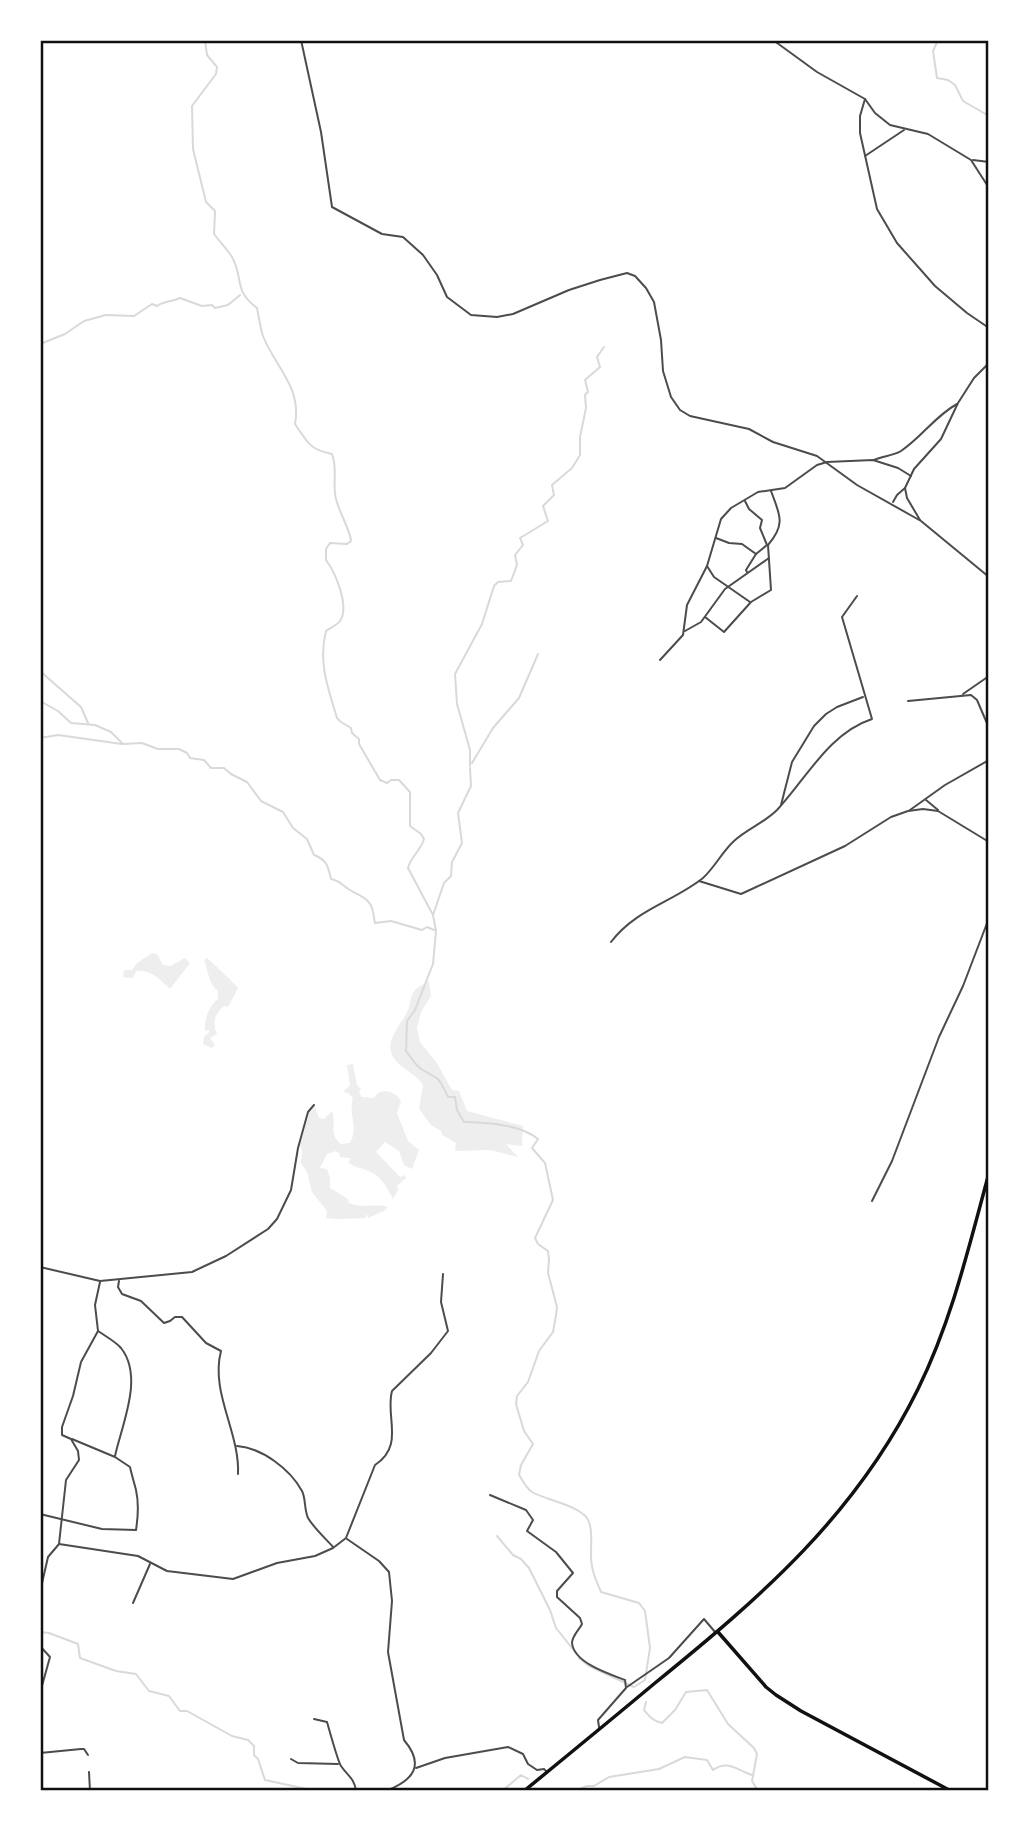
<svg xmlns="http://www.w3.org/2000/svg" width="1029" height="1831" viewBox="0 0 1029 1831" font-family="'Asap Condensed',sans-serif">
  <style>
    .green { fill: #eee }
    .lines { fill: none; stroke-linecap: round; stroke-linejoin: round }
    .stream { stroke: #d9d9d9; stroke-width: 2 }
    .minor { stroke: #4c4c4c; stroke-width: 2 }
    .primary { stroke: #111; stroke-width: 3.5 }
    .neatline { fill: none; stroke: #111; stroke-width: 2.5 }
  </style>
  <rect width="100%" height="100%" fill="#fff"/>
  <g class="green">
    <path d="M152 953 157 954 163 965 170 966 185 958 190 963 170 989C160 980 151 969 136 971L133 978 123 977 124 970H132L137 963Z"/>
    <path d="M207 958C214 964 233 982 238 988L228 1007 224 1006C215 1013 212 1023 217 1034L210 1038 215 1045 212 1048 203 1044 204 1037 210 1031 205 1030C204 1019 209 1006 218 999V991C209 985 208 970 204 960Z"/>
    <path d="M429 981 431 996 421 1012 417 1028 420 1042 437 1063 452 1090 459 1091 467 1111 523 1126 522 1146 506 1144 518 1157 490 1150 455 1151 456 1143 442 1135 441 1131 431 1125 419 1109 423 1085C415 1072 399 1069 392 1055 385 1039 402 1024 408 1010 410 1006 410 999 412 995 415 988 423 984 429 981Z"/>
    <path d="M353 1064 357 1085 361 1089 359 1093 362 1097 374 1098 378 1093C388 1089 395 1092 401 1101L397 1113 408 1141 419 1150 412 1169 404 1165 399 1151 385 1142 376 1152 400 1177 405 1175 406 1178 397 1186 398 1190 393 1199C386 1186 381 1175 366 1170 359 1167 355 1168 349 1163L350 1158 340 1157 339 1153 336 1151 327 1154 320 1168 327 1169 330 1178V1188L348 1199 349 1203C362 1209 375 1203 388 1207L384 1211 368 1218 367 1214 365 1218C352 1218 339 1220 326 1218L327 1211 312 1192 307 1172 301 1163 302 1151 300 1146 309 1113 315 1107 319 1118 324 1119 332 1111C337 1123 328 1134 341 1144L350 1143C359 1128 348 1114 353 1098L348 1093 343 1092 350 1085 347 1065Z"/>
  </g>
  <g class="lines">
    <g class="stream">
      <path d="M205 40 207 55 217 67 216 74 192 106 193 149 206 202 215 211 214 234C220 242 227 249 232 257 244 279 233 290 257 308 259 317 260 327 263 336 275 367 302 387 295 424 308 443 309 449 332 454 338 469 332 483 336 499 339 512 351 532 351 541L347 544 330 543 326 549V560C335 572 350 606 340 621 337 625 330 628 326 631 318 662 328 688 337 718L341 722 351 728 352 733 359 739V744L380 780 387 783 391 780H399L410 792V826L421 834 424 839C420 852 411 856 408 868L433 915 436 931 433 964 415 1010 407 1021 406 1051C411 1057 415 1065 421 1069 440 1080 438 1076 448 1097H455L457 1110 464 1122C488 1123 520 1124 538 1139L532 1148 545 1163 553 1200 535 1238 538 1244 548 1251 549 1260 548 1273 557 1307 556 1315 553 1332 539 1351 528 1382 517 1396 516 1404 524 1431 533 1444 521 1465 519 1475C522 1480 527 1489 532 1492 545 1500 584 1506 589 1522 594 1535 589 1552 592 1566 593 1575 598 1584 601 1592L639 1603 645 1611 650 1648 645 1680 634 1687 589 1666 579 1658"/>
      <path d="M938 40 933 51 937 78 948 80 955 85 963 101 989 116"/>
      <path d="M40 344 65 334 84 321 106 315 134 316 152 304 157 306C164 301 172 302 180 298L202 306 212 305 215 308 228 305 240 295"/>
      <path d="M40 671 81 707 88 723"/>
      <path d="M40 701 58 711 71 723 95 725 111 732 123 744 142 743 158 749H179L187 753 190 758 204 760 211 768H224L231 774 247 782 261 801 283 812 293 828 307 839 314 855C327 860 328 866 331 879 343 882 341 885 350 890 359 896 371 898 373 912 374 916 374 919 375 923L391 921 422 930 427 927 434 930"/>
      <path d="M40 738 58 735 122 744"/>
      <path d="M472 763 493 728 519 698 538 654"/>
      <path d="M470 766V750L457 704 455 674 482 624 494 586 498 582 511 581 517 565 515 555 523 545 520 538 548 521 543 506 554 495 552 485 572 468 580 455V437L586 408 585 395 588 392 585 380 600 367 597 357 604 347"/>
      <path d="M433 915 444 883 451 876 452 862 462 843 458 813 471 786 470 768"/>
      <path d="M497 1536 513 1555 521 1559 529 1568 550 1610 556 1628 576 1653"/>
      <path d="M40 1632 49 1633 78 1644 80 1658 116 1671 136 1674 149 1691 169 1696 180 1711H187L232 1736 248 1740 254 1746V1755L258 1759 265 1780 316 1791"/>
      <path d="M646 1702 644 1710C650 1717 653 1721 662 1723L675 1710 686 1692 707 1690 728 1724 754 1748 757 1754 752 1781 758 1791"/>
      <path d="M535 1788 537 1791"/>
      <path d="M502 1791 521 1775 528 1779"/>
      <path d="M575 1791 587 1786H594L609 1777 659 1769 685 1757 707 1760 713 1770C728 1759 738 1771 752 1775"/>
    </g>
    <g class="minor">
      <path d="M301 40 321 132 332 207 382 234 403 237 423 255 437 275 447 297 471 315 497 317 513 314 569 290 600 280 627 273 635 276 646 288 654 302 661 340 663 371 671 397 680 410 690 416 749 429 773 442 817 456 857 485 921 521 989 577"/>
      <path d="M773 40 817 72 865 99 875 113 890 125 928 134 971 160 989 188"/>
      <path d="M865 99 860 116V133L877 209 897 243 935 286 967 313 989 328"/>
      <path d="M865 156 904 130"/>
      <path d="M973 160 989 162"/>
      <path d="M874 460C882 456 893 456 901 451 922 437 935 416 957 404"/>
      <path d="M745 501 749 509 762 520 760 528 767 545"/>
      <path d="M893 502 897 495 905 488"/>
      <path d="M920 520 907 498 905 488 914 469 941 439 958 403 974 378 989 363"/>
      <path d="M716 538 729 543 742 544 756 554"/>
      <path d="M707 566 714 577 750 602"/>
      <path d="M747 572 746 570 756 554 767 545"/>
      <path d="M705 617 724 632 751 602 771 590 768 545C786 524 780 515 771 491"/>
      <path d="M685 631 701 622 725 589 769 558"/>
      <path d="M660 660 683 635 687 605 707 566 721 519 731 508 758 492 785 488 817 465 827 462 873 460 898 468 911 476"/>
      <path d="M963 694 989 676"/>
      <path d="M908 701 971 695 977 700 989 728"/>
      <path d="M926 800 938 810"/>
      <path d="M781 805 792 762 814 726 826 714 837 707 863 697"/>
      <path d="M910 810 945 785 989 760"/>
      <path d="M699 881 741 894 845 846 891 817 908 811 923 809 938 811 989 842"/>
      <path d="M611 942C636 909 673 902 703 878 715 867 722 852 734 841 747 829 764 823 777 810 806 779 829 733 872 719L842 617 857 596"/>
      <path d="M872 1201 892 1161 939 1037 963 986 989 918"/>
      <path d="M40 1267 100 1281 192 1272 226 1256 268 1229 277 1219 291 1190 298 1148 308 1112 314 1105"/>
      <path d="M119 1281 118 1287 122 1294 141 1301 164 1323 170 1321 175 1317H182L206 1343 221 1351C210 1392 240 1433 238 1474"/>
      <path d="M98 1331C105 1336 115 1341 121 1348 144 1377 122 1424 115 1456"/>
      <path d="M237 1446C262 1448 290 1469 302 1491 306 1499 304 1509 308 1518 314 1528 325 1538 333 1547"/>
      <path d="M490 1495 526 1510 533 1520 527 1531 556 1552 573 1573 557 1591V1597L580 1618 582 1624C579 1630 572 1636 572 1643 574 1663 609 1674 625 1680L626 1688 598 1720 599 1727"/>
      <path d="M40 1514 102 1529 136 1530C138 1517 139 1503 136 1490 134 1482 132 1476 130 1467L115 1457 72 1439"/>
      <path d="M347 1539 379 1561 389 1572 392 1601 388 1652 404 1740C425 1765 414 1780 386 1791"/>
      <path d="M59 1544 138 1556 167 1571 233 1579 277 1563 315 1556 333 1548 346 1538 375 1465C405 1445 385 1417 392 1391L431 1353 448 1331 441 1302 443 1274"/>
      <path d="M40 1592 48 1557 59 1544 66 1480 79 1460 78 1451 71 1439 62 1435V1427L73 1396 81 1362 98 1331 95 1305 100 1282"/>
      <path d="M40 1603V1618"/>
      <path d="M133 1603 150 1564"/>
      <path d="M40 1646 50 1657 40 1693"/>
      <path d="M627 1687 669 1658 704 1619 715 1632"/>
      <path d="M314 1719 327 1722C329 1729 338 1762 341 1766 347 1775 355 1779 356 1791"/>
      <path d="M40 1753 81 1749H84L88 1755"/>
      <path d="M291 1759 298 1763 338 1764"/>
      <path d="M416 1768 445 1758 508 1747 523 1754 528 1764 537 1770 544 1769 547 1772"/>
      <path d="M89 1772 90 1791"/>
    </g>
    <g class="primary">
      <path d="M718 1632 766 1687 776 1695 801 1711 951 1791"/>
      <path d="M524 1791C568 1755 612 1719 655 1683 762 1596 856 1515 918 1389 952 1320 969 1246 989 1173"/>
    </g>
  </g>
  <rect width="1029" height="1831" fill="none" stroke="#ffffff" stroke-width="84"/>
  <rect x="42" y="42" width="945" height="1747" class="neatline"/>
</svg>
